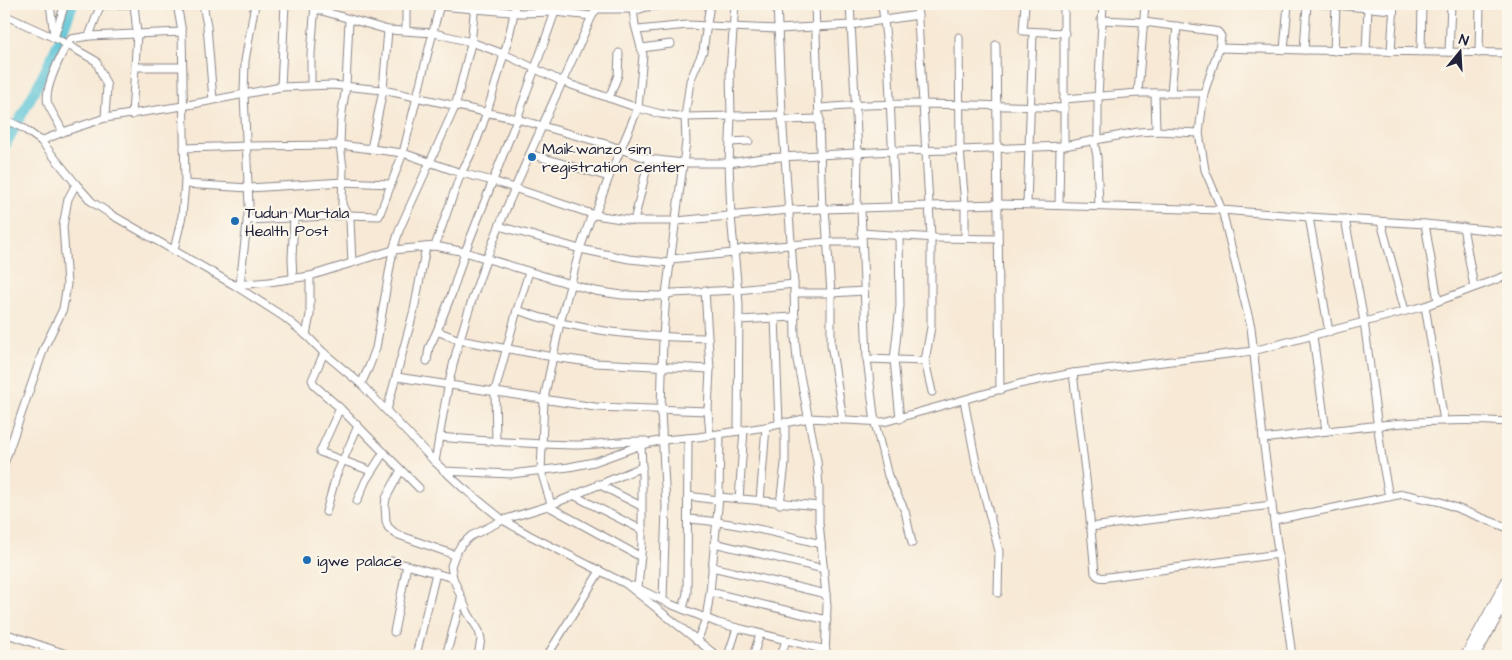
<svg xmlns="http://www.w3.org/2000/svg" width="1512" height="660" viewBox="0 0 1512 660" font-family="'Architects Daughter',sans-serif">
  <style>
    .lines { fill: none; stroke-linecap: round; stroke-linejoin: round }
    .river { stroke: #5ac3d6; stroke-width: 10 }
    .minor-casing { stroke: #8c8688; stroke-width: 9 }
    .secondary-casing { stroke: #8c8688; stroke-width: 12 }
    .minor { stroke: #fff; stroke-width: 7 }
    .secondary { stroke: #fff; stroke-width: 10 }
    .poi-dot { fill: #1f6fb2; stroke: #fbf7ec; stroke-width: 2 }
    .labels { text-anchor: middle; stroke-width: 4; stroke-linejoin: round; paint-order: stroke }
    .poi-label { font-size: 16px; fill: #22223b; stroke: #fbf7ec; text-anchor: start }
  </style>
  <rect width="100%" height="100%" fill="#fbf7ec"/>
  <filter id="ink" filterUnits="userSpaceOnUse"><feTurbulence type="fractalNoise" baseFrequency=".02" numOctaves="2"/><feDisplacementMap in="SourceGraphic" scale="10" xChannelSelector="R" yChannelSelector="G"/><feConvolveMatrix kernelMatrix="1 2 1 2 8 2 1 2 1" color-interpolation-filters="sRGB"/></filter>
  <filter id="wash" filterUnits="userSpaceOnUse"><feTurbulence type="fractalNoise" baseFrequency=".0096" numOctaves="4" result="noise"/><feDisplacementMap in="SourceGraphic" scale="20" xChannelSelector="R" yChannelSelector="G"/><feGaussianBlur stdDeviation="1.12" result="paint"/><feColorMatrix in="noise" values="0 0 0 0 0 0 0 0 0 0 0 0 0 0 0 0 0 1.4 0 .05"/><feComposite in="paint" operator="in"/></filter>
  <g filter="url(#wash)">
    <rect width="100%" height="100%" fill="#f7e9d5"/>
    <g class="lines">
      <path class="river" d="M4 148C29 101 56 55 73 4"/>
    </g>
  </g>
  <g filter="url(#ink)">
    <g class="lines">
      <defs>
        <g id="minor">
          <path d="M50 4 54 35"/>
          <path d="M203 4 207 26 213 100"/>
          <path d="M317 4 319 10 388 30 434 33 471 42 504 54 563 82 638 108 661 114 685 117 782 115"/>
          <path d="M406 4V30"/>
          <path d="M416 4 521 13 555 12 592 16"/>
          <path d="M556 4 555 12 517 119 465 252 452 293 437 331 459 340 553 357 596 363 710 369"/>
          <path d="M735 4 730 72 731 116 729 163 731 216 739 304 738 431"/>
          <path d="M777 4 782 115 794 284 795 337 797 360 817 461 819 487V522L827 606 825 656"/>
          <path d="M815 4 822 209"/>
          <path d="M850 4 858 153 857 209"/>
          <path d="M882 4 888 55 895 206"/>
          <path d="M917 4 931 237V327L925 361 932 392"/>
          <path d="M1025 4 1023 31 1065 33"/>
          <path d="M1064 4V146"/>
          <path d="M1190 4 1194 5"/>
          <path d="M1322 4 1393 10"/>
          <path d="M100 5 137 4"/>
          <path d="M634 11 646 7 675 4"/>
          <path d="M4 15 59 40 96 61 107 86 105 118"/>
          <path d="M349 20 346 86 341 119 340 145 343 168 342 205 350 220 352 263"/>
          <path d="M1101 20 1144 22 1213 31 1218 32 1221 36 1219 48 1204 93 1199 133 1205 170 1222 210 1251 327 1263 439 1292 656"/>
          <path d="M638 30 687 25 778 29 851 25 918 15"/>
          <path d="M89 36 101 4"/>
          <path d="M959 37 960 150 965 204V238"/>
          <path d="M54 38 65 4"/>
          <path d="M996 45 1000 390"/>
          <path d="M642 48 671 44"/>
          <path d="M1219 48 1304 50 1508 53"/>
          <path d="M1284 50 1288 4"/>
          <path d="M1304 50 1307 4"/>
          <path d="M1334 51 1336 5"/>
          <path d="M1366 51 1368 8"/>
          <path d="M1391 52 1394 4"/>
          <path d="M1421 52 1422 4"/>
          <path d="M1449 52 1451 4"/>
          <path d="M1479 53 1480 4"/>
          <path d="M135 67H182"/>
          <path d="M311 85V54L315 4"/>
          <path d="M281 87 285 4"/>
          <path d="M1138 93 1145 4"/>
          <path d="M1155 93 1156 131"/>
          <path d="M1171 93 1177 26"/>
          <path d="M609 98 618 75 619 53"/>
          <path d="M1064 99 1138 93H1204"/>
          <path d="M820 108C900 101 983 105 1064 108"/>
          <path d="M132 115 137 34 134 4"/>
          <path d="M4 116 6 120 23 128 41 141 76 184 92 202 112 215 234 285 284 317 306 335 324 353 361 384 435 462 462 487 503 520 529 535 626 584 717 656"/>
          <path d="M782 120 820 119"/>
          <path d="M63 132C58 122 52 113 48 104 43 90 62 51 71 39L89 36 182 32"/>
          <path d="M1098 139V97L1103 4"/>
          <path d="M1094 140 1097 157 1099 206"/>
          <path d="M41 141 63 132 105 118 183 106 281 87 332 85 383 90 517 119 606 144 649 159 683 163H729L763 158 893 151 960 150 1064 146 1138 132 1156 131 1199 133"/>
          <path d="M730 142 749 141"/>
          <path d="M184 148 247 146 340 145 403 153 461 173 493 181 595 215 634 221H677L789 210 999 204 1222 210 1309 217 1425 224 1508 232"/>
          <path d="M371 149 383 90 388 30"/>
          <path d="M530 154 609 177"/>
          <path d="M185 184 249 188 343 182 390 184"/>
          <path d="M1027 204 1033 33"/>
          <path d="M1059 205 1060 146"/>
          <path d="M825 208 831 293V344L843 420"/>
          <path d="M861 209 867 359 875 423 888 476 905 511 912 543"/>
          <path d="M595 215 609 177 638 108 643 55 635 25 633 9H598"/>
          <path d="M1309 217 1329 332"/>
          <path d="M1345 219 1364 321 1382 459 1389 497"/>
          <path d="M247 220 348 215 379 216 403 153 440 4"/>
          <path d="M634 221 649 159"/>
          <path d="M1381 222 1405 311"/>
          <path d="M1425 224 1438 301"/>
          <path d="M499 226 580 249 629 259 670 263"/>
          <path d="M1463 227 1474 287"/>
          <path d="M861 233 936 238 998 239"/>
          <path d="M899 235 900 306 894 360 900 419"/>
          <path d="M435 246 461 173C479 142 489 106 499 72 505 49 513 27 515 4"/>
          <path d="M174 250 182 216 185 183 182 32 177 4"/>
          <path d="M671 259 734 253 741 249 827 242H862"/>
          <path d="M529 272 517 310C578 332 644 337 708 338"/>
          <path d="M293 278 292 258 294 218"/>
          <path d="M240 284 249 206 244 94 245 61 255 4"/>
          <path d="M235 285 269 282 310 276 393 250 435 246 465 252 570 284 595 291 622 295 660 296 673 293 738 290 794 284"/>
          <path d="M705 290 710 369 708 411 710 435"/>
          <path d="M794 293H831L864 291"/>
          <path d="M1425 306 1444 421"/>
          <path d="M775 318 779 424"/>
          <path d="M739 320 795 317"/>
          <path d="M306 335 310 315V276"/>
          <path d="M1313 336 1326 431"/>
          <path d="M324 353 312 380 315 386 340 408 419 488"/>
          <path d="M867 359 925 361"/>
          <path d="M427 361 429 348 437 331"/>
          <path d="M1073 373 1087 487 1095 573C1098 578 1102 578 1108 577L1279 554"/>
          <path d="M397 377 595 407 708 411"/>
          <path d="M361 384 369 367 376 348 393 250 400 228 455 107 471 44 475 4"/>
          <path d="M964 400 976 463 999 551 998 593"/>
          <path d="M340 408 320 452 371 471"/>
          <path d="M387 410 414 310 426 247"/>
          <path d="M439 437C484 441 529 444 573 445 598 445 622 440 646 441"/>
          <path d="M1263 439C1344 429 1427 416 1508 422"/>
          <path d="M496 442 495 391 517 310"/>
          <path d="M435 462C442 421 448 379 460 339 492 227 545 122 592 16L600 4"/>
          <path d="M4 464 44 348 63 309 67 284 63 226 68 199 76 184"/>
          <path d="M401 470 386 498 385 506 386 521 388 527 396 534 455 555"/>
          <path d="M444 471 511 474 569 467 594 462 641 445 663 440 698 437 766 427 809 418 884 422 1019 384 1073 373 1253 351 1425 306 1508 275"/>
          <path d="M598 484 641 506"/>
          <path d="M573 495 642 530"/>
          <path d="M688 496 718 500"/>
          <path d="M719 497 819 506"/>
          <path d="M739 499 744 430"/>
          <path d="M357 501 366 480 384 452"/>
          <path d="M760 501 766 427"/>
          <path d="M551 504 541 471 544 399 560 323 580 249 592 214"/>
          <path d="M780 504 785 464V422"/>
          <path d="M548 506 641 557"/>
          <path d="M326 512 336 476 358 426"/>
          <path d="M688 519C734 522 777 533 821 544"/>
          <path d="M1274 520 1403 494 1441 502 1508 528"/>
          <path d="M1090 527 1272 505"/>
          <path d="M714 543 824 569"/>
          <path d="M392 561 453 578"/>
          <path d="M712 567 826 594"/>
          <path d="M633 586 670 604 718 623 826 650"/>
          <path d="M638 587 642 543V467L641 445"/>
          <path d="M710 592 827 620"/>
          <path d="M663 600 666 506 661 411 663 337 666 294 686 142 685 117 690 81 703 51 710 4"/>
          <path d="M683 609 687 593 688 438"/>
          <path d="M394 632 407 565"/>
          <path d="M4 633 72 656"/>
          <path d="M697 641 706 619 710 592 719 497 720 434"/>
          <path d="M416 655 436 573"/>
          <path d="M446 656 461 599"/>
          <path d="M478 656 481 639 479 631 468 613 453 578 451 566 455 555 461 545 471 536 503 520 548 506 642 467"/>
          <path d="M547 656 600 571"/>
          <path d="M728 656 737 628"/>
          <path d="M753 656 760 634"/>
          <path d="M781 656 786 640"/>
        </g>
        <g id="secondary">
          <path d="M1476 653 1508 596"/>
          <path d="M1466 656 1508 579"/>
        </g>
      </defs>
      <use href="#minor" class="minor-casing"/>
      <use href="#secondary" class="secondary-casing"/>
      <use href="#minor" class="minor"/>
      <use href="#secondary" class="secondary"/>
    </g>
  </g>
  <g class="poi-dot">
    <circle cx="532" cy="157" r="5"/>
    <circle cx="235" cy="221" r="5"/>
    <circle cx="307" cy="560" r="5"/>
  </g>
  <g class="labels">
    <g class="poi-label">
      <text x="542" y="154">Maikwanzo sim<tspan x="542" dy="18">registration center</tspan></text>
      <text x="245" y="218">Tudun Murtala<tspan x="245" dy="18">Health Post</tspan></text>
      <text x="317" y="566">igwe palace</text>
    </g>
  </g>
  <rect width="1512" height="660" fill="none" stroke="#fbf7ec" stroke-width="20"/>
  <g transform="translate(1460 52) rotate(18)" stroke="#fbf7ec" stroke-width="4" paint-order="stroke">
  <path d="M0-4L9 19L0 12L-9 19Z" fill="#22223b"/>
  <text y="-8" font-size="14" font-weight="bold" text-anchor="middle" fill="#22223b">N</text>
  </g>
</svg>
